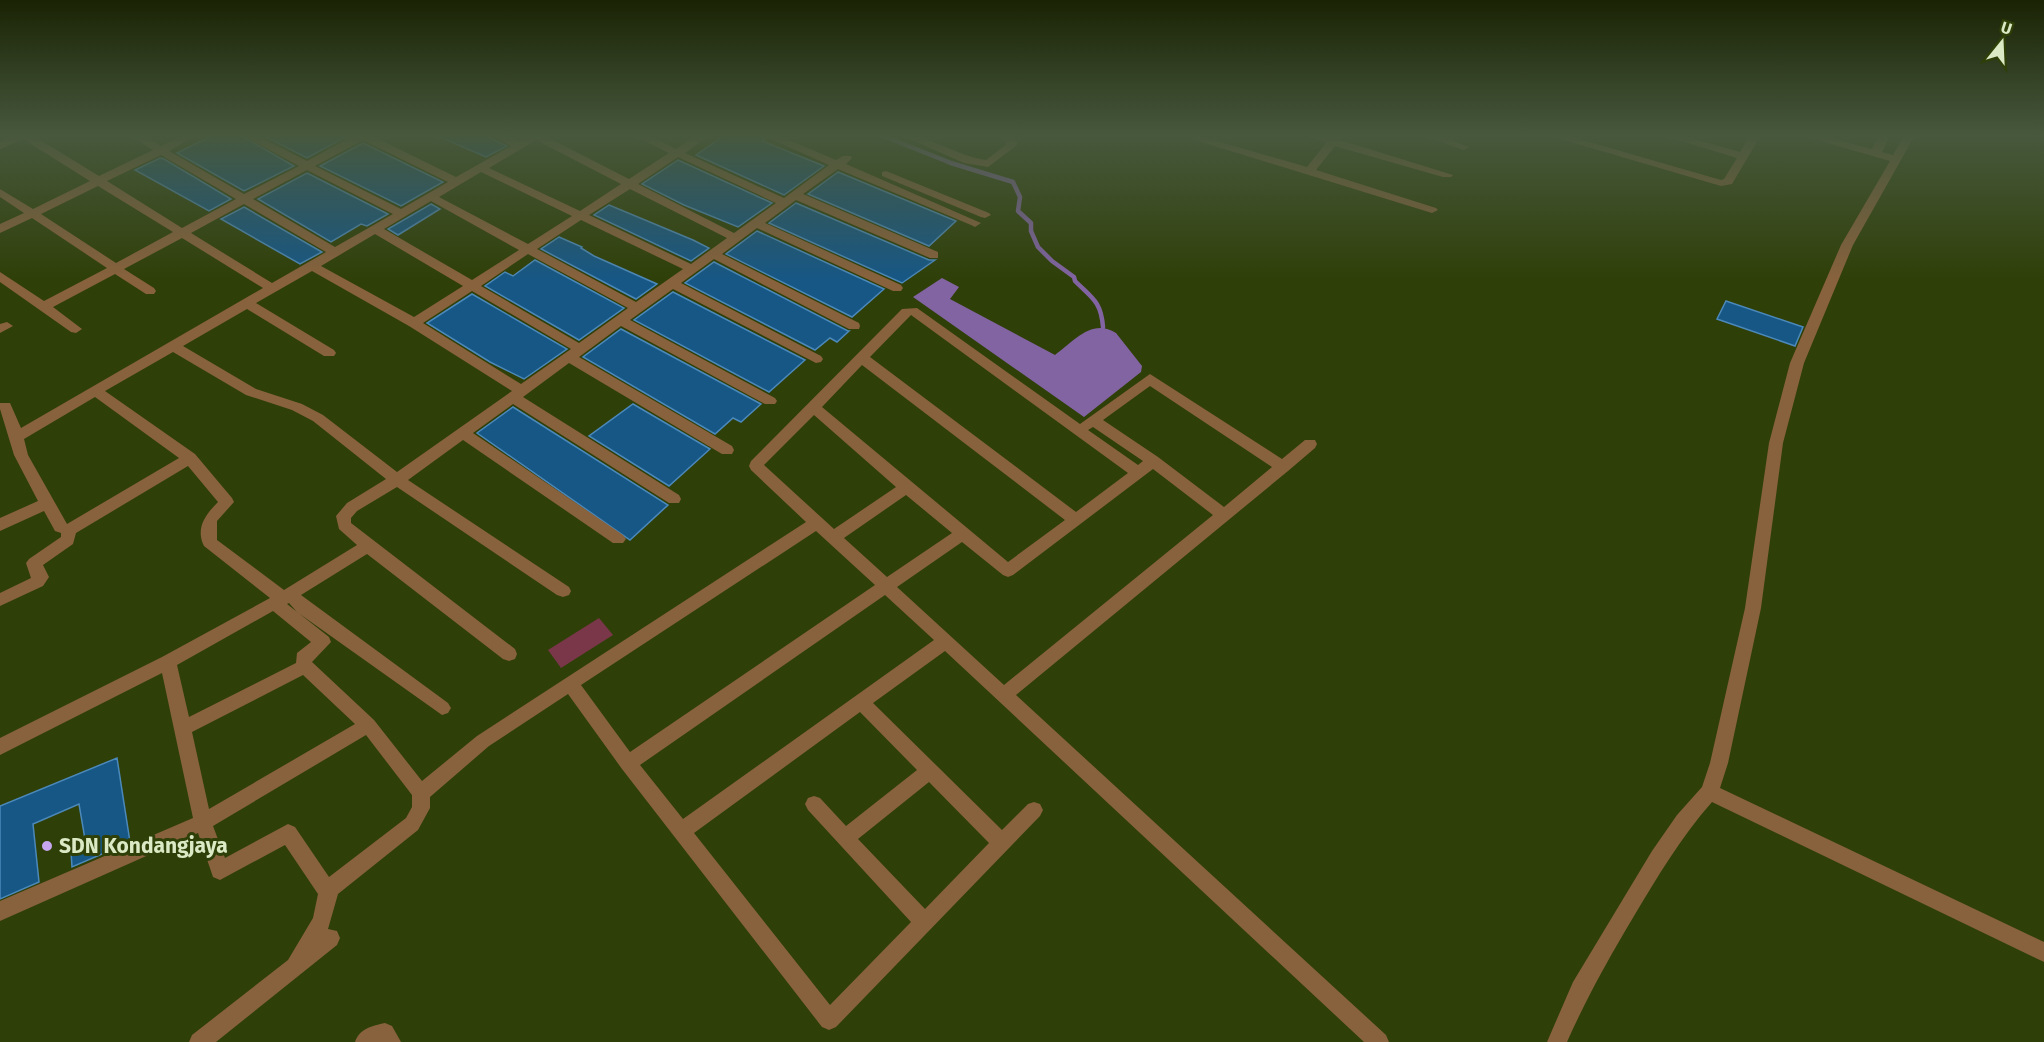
<svg xmlns="http://www.w3.org/2000/svg" width="2044" height="1042" viewBox="0 0 2044 1042" font-family="'Fira Sans',sans-serif">
  <style>
    .green { fill: #7a3749 }
    .water { fill: #8264a3 }
    .lines { fill: none; stroke-linecap: round; stroke-linejoin: round }
    .stream { stroke: #8264a3; stroke-width: 4.5 }
    .building { fill: #165786; stroke: #4c89bb; stroke-width: 1.5 }
    .street { fill: #88623d; fill-rule: evenodd }
    .poi-dot { fill: #c7a6ef; stroke: #2f3f08; stroke-width: 2 }
    .labels { text-anchor: middle; stroke-width: 6; stroke-linejoin: round; paint-order: stroke }
    .near-poi-label { font-size: 21px; font-weight: bold; fill: #dbe9c5; stroke: #2f3f08; text-anchor: start }
  </style>
  <rect width="100%" height="100%" fill="#2f3f08"/>
  <path class="green" d="M599 618 613 635 561 668 548 650Z"/>
  <path class="water" d="M942 278 959 287 950 299 1055 355C1074 341 1092 318 1116 333L1142 366 1141 372 1084 417 913 297Z"/>
  <g class="lines">
    <path class="stream" d="M881 135 951 163 1013 182 1020 197 1018 211 1031 223V231L1038 247 1052 261 1074 277 1075 281C1092 298 1101 301 1103 327"/>
  </g>
  <g class="building">
    <path d="M213 135H240L294 166 244 191 177 153Z"/>
    <path d="M262 135H349L307 158Z"/>
    <path d="M435 135H484L507 146 486 157Z"/>
    <path d="M725 135H760L765 139 762 141 824 166 784 195 696 155Z"/>
    <path d="M363 143 443 182 401 206 320 166Z"/>
    <path d="M160 158 164 159 231 199 209 211 135 170Z"/>
    <path d="M678 160 772 203 738 227 684 205 642 184Z"/>
    <path d="M838 172 956 221 929 246 808 194Z"/>
    <path d="M307 173 388 214 367 226 361 224 331 242 258 199Z"/>
    <path d="M796 203 929 260H935L902 283 769 223Z"/>
    <path d="M431 204 440 209 398 235 388 229Z"/>
    <path d="M609 205 693 240 709 248 691 261 594 215Z"/>
    <path d="M244 207 322 252 300 264 221 219Z"/>
    <path d="M757 231 884 289 852 317 726 254Z"/>
    <path d="M559 237 582 247 581 248 594 256 657 284 636 299 541 249Z"/>
    <path d="M535 260 624 308 579 340 485 286 505 272 513 276Z"/>
    <path d="M714 262 848 331H849L837 342 830 338 815 350 685 283Z"/>
    <path d="M673 292 805 360 769 392 634 320Z"/>
    <path d="M472 294 567 349 524 379 490 362 427 323Z"/>
    <path d="M1726 301 1803 327 1795 346 1717 319Z"/>
    <path d="M621 329 761 404 741 422 733 418 715 434 583 357Z"/>
    <path d="M633 404 710 449 669 486 589 436Z"/>
    <path d="M513 407 668 505 630 540 477 433Z"/>
    <path d="M117 758 130 842 72 867 71 852 86 845 79 804 33 824 39 882 0 899V806Z"/>
  </g>
  <g class="lines">
    <g class="street">
      <path d="M13 135H32L99 176 153 150 129 135H143L161 146 184 135H198L169 151 244 194 299 166 242 135H256L307 161 355 135H370L456 177 511 146 493 135H507L519 141 528 135H543L629 179 669 153 633 135H648L676 149 697 135H710L685 153 784 198 829 165 762 135H777L836 160 843 156H851L852 158 846 164 981 223 975 227 971 225 838 169 803 194 938 252V258H930L796 200 765 223 901 285 903 288 901 291H893L757 228 722 254 859 323 860 326 859 329H849L714 259 681 283 821 356 823 359 821 362 816 363 673 289 630 320 775 398 777 401 775 404H765L621 326 579 357 732 446 734 450 732 454H722L569 363 523 397 679 495 681 499 679 503H669L513 404 473 433 623 535 626 539 623 543H613L463 440 408 480 569 587 571 591 569 595 563 597 557 595 397 487 357 511 351 518V523L515 649 517 654 515 659 509 661 503 659 367 554 301 595 448 703 451 708 448 713 442 715 297 612 289 603 287 604 329 637 331 642 312 662 374 720 422 781 477 736 806 522 751 470 749 466 751 461 902 309 917 308 1080 424 1150 374 1282 459 1305 440H1315L1317 444 1315 448 1288 471 1016 695 1386 1035 1389 1042H1364L945 651 873 703 1002 830 1028 804 1034 802 1040 804 1043 810 1040 816 836 1027 829 1030 822 1027 622 769 568 694 489 746 430 797V808L418 830 338 894 328 929 337 931 340 938 337 945 216 1042H189L192 1035 288 960 313 918 318 894 285 845 220 880 213 877 198 833 0 921V901L193 818 162 673 0 755V738L162 657 270 598 204 546C195 528 206 514 218 502L188 466 76 533 73 544 43 565 49 577 43 586 0 606V593L31 578 26 563 29 559 61 537V533L55 531 44 511 0 531V518L38 501 14 455 0 409V403H10L21 428 263 288 182 238 124 269 154 288 156 291 154 294H146L115 274 53 307 82 329 76 333 71 332 0 282V272L44 301 107 268 32 218 0 233V224L24 213 0 197V189L33 209 90 181 23 139 0 149V142ZM363 140 448 182 401 209 315 166ZM536 140 621 184 580 211 489 168ZM161 155 236 199 182 228 107 181ZM678 157 776 203 734 233 638 184ZM307 170 393 214 335 247 253 199ZM481 172 572 216 528 244 439 197ZM98 186 173 232 116 263 41 214ZM630 189 727 238 691 264 589 215ZM431 201 519 250 472 280 384 229ZM244 204 326 252 272 283 191 233ZM581 220 683 269 636 302 537 249ZM375 234 463 286 414 317 321 266ZM528 254 628 308 579 343 481 286ZM312 271 409 326 512 391 397 472 323 415 302 404 256 389 183 346 247 309 324 356H334L336 353 334 350 256 303ZM472 291 571 349 521 384 423 323ZM911 315 1128 473 1076 512 870 357ZM173 352 246 395 292 410 313 421 386 479 347 503 336 516 339 529 357 545 284 590 217 540V521L234 502 232 498 195 454 105 391ZM862 365 1065 520 1008 562 822 407ZM1150 386 1272 467 1224 507 1158 457 1103 420ZM95 397 179 458 67 524 28 455 24 439ZM814 415 896 487 834 529 764 465ZM1093 427 1143 461 1138 465 1088 430ZM1153 469 1213 515 1004 685 897 587 962 542 1003 575 1008 577 1013 575ZM906 495 952 533 887 577 844 538ZM816 531 875 585 630 752 581 685ZM885 595 934 640 683 819 640 765ZM273 611 311 642 297 653 296 663 189 717 177 665ZM303 675 355 724 209 809 192 732ZM860 712 917 770 846 826 820 798 814 796 808 798 805 804 808 810 911 922 830 1005 694 833ZM366 735 412 795V807L406 818 329 877 295 827 288 824 225 858 213 826ZM929 782 989 843 925 909 858 839Z"/>
      <path d="M901 135C931 135 956 156 986 160L1007 144 998 135H1011L1017 141V145L988 167 964 163Z"/>
      <path d="M1196 135 1307 167 1326 143 1306 135 1330 137 1343 135 1340 140 1453 175 1451 177H1443L1335 146 1316 170 1436 208 1438 210 1432 213 1195 140 1194 138Z"/>
      <path d="M1422 135H1439L1469 147 1464 150Z"/>
      <path d="M1547 135H1565L1721 180 1724 179 1737 158 1662 135H1680L1740 152 1750 135H1761L1732 184 1721 186Z"/>
      <path d="M1800 135H1819L1872 149 1879 135H1890L1882 152 1893 155 1904 135H1915L1853 245 1804 363 1783 443 1761 608 1728 763 1720 788 2044 942V962L1712 802C1681 837 1658 876 1634 916 1609 958 1587 997 1567 1042H1547L1573 982 1652 851 1677 815 1702 787 1710 763 1745 608 1769 443 1790 363 1841 245 1890 161Z"/>
      <path d="M886 171 989 213 991 215 985 218 981 217 882 176V172Z"/>
      <path d="M7 322 13 326 0 333V324Z"/>
      <path d="M385 1023 392 1026 401 1042H355C360 1028 372 1026 385 1023Z"/>
    </g>
  </g>
  <linearGradient id="sky" x2="0" y2="1"><stop stop-color="#1a2304"/><stop offset="0.48" stop-color="#47583d"/><stop offset="1" stop-color="#47583d" stop-opacity="0"/></linearGradient>
  <rect width="2044" height="281" fill="url(#sky)"/>
  <circle class="poi-dot" cx="47" cy="846" r="6"/>
  <g class="labels">
    <g class="near-poi-label">
      <text x="59" y="853">SDN Kondangjaya</text>
    </g>
  </g>
  <g transform="translate(2002 42) rotate(18)" stroke="#2f3f08" stroke-width="4.5" paint-order="stroke">
  <path d="M0-4.5L10 22L0 15L-10 22Z" fill="#dbe9c5"/>
  <text y="-9" font-size="16" font-weight="bold" text-anchor="middle" fill="#dbe9c5">U</text>
  </g>
</svg>
